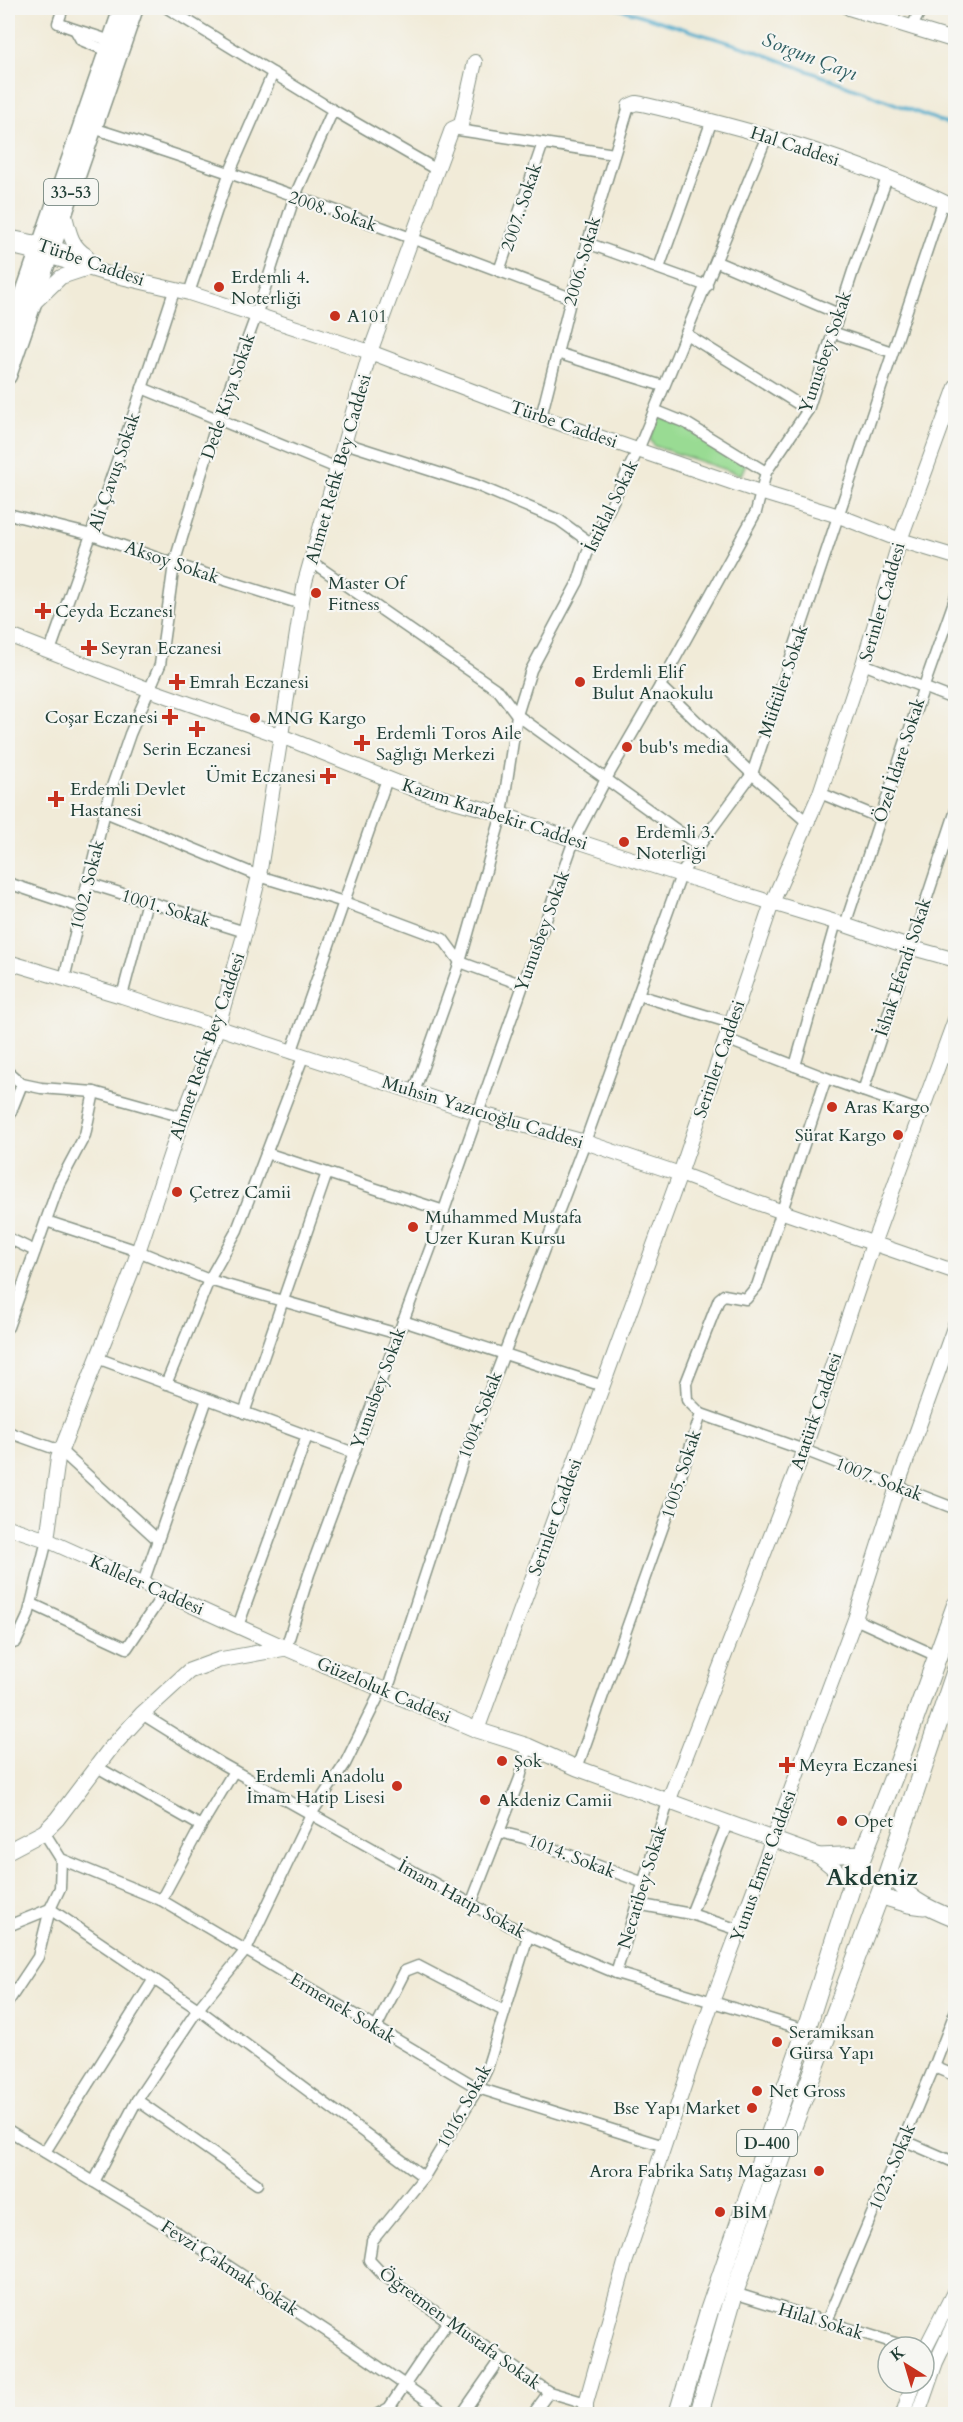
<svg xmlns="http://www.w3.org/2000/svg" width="963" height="2422" viewBox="0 0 963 2422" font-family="Cardo,serif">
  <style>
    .green { fill: #99db93; stroke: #5c8c64; stroke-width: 1.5 }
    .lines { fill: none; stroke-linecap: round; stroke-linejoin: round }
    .stream { stroke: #4dabcc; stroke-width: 3 }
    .minor-casing { stroke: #889486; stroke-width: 13 }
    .tertiary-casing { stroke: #889486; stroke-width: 16 }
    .secondary-casing { stroke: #889486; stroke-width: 17 }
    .primary-casing { stroke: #889486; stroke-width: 19 }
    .trunk-casing { stroke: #889486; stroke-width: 20 }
    .minor { stroke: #fff; stroke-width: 10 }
    .tertiary { stroke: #fff; stroke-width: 14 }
    .secondary { stroke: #fff; stroke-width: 15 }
    .primary { stroke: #fff; stroke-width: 16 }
    .trunk { stroke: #fff; stroke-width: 18 }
    .poi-dot { fill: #c8321e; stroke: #f6f6f2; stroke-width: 2 }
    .labels { text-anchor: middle; stroke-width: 4.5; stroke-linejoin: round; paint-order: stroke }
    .shield { fill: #f6f6f2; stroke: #60746d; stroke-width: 1.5 }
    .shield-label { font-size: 16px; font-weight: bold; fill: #1f3d34 }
    .street-label { font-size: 18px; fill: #1f3d34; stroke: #f6f6f2 }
    .poi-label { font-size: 18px; fill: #1f3d34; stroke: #f6f6f2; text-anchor: start }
    .water-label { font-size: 20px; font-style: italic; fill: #2d5e62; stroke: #f6f6f2 }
    .district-label { font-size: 24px; font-weight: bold; fill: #1f3d34; stroke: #f6f6f2 }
  </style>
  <rect width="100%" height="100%" fill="#f6f6f2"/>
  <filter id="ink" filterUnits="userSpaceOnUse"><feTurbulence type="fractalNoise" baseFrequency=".0167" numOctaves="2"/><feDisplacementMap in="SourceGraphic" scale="12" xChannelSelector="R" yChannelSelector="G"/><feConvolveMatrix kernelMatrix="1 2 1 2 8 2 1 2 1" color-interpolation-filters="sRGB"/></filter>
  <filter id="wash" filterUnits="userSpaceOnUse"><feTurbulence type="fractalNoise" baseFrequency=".008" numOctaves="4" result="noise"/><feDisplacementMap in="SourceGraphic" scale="24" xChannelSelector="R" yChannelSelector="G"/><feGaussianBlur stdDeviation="1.35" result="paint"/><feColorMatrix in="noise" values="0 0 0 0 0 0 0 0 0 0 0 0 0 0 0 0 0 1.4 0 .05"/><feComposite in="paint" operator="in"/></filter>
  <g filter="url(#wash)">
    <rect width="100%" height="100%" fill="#f1ebd8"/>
    <path class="green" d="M659 416 689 429 746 463 741 475 654 446 650 439Z"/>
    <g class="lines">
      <path class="stream" d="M617 8 753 50 956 127"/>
    </g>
  </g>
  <g filter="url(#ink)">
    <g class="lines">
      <defs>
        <g id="minor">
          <path d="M63 8 58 23C76 31 93 34 110 41"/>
          <path d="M167 8 333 110 437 170"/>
          <path d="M912 26 922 8"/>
          <path d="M76 31 81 40 107 51"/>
          <path d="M93 128C254 179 413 238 571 298"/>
          <path d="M452 129 614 154"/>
          <path d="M587 243 707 286"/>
          <path d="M717 262 839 314"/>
          <path d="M659 268 712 120"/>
          <path d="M499 271 543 143"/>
          <path d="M189 293 229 174 273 73"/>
          <path d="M832 332 892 352"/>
          <path d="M686 334 808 410"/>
          <path d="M557 353 663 386"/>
          <path d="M142 388 337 468"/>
          <path d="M654 410 686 423 766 472"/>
          <path d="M541 417 571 298 629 106"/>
          <path d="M345 443 476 485 559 520 592 544"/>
          <path d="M8 514 92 535 174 564 301 604"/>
          <path d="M312 562 499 691 517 715 699 846"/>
          <path d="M50 651 134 413 174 291"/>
          <path d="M863 664 956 700"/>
          <path d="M660 686 752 774 808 823"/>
          <path d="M820 793 880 818"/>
          <path d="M105 812 259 876 344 902 443 939 460 962 523 985"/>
          <path d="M8 883 82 908"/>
          <path d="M88 883 245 932"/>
          <path d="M845 925 923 689 956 596"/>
          <path d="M64 979 109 795 130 734 160 665 174 564 218 419 256 316 294 198 333 110"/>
          <path d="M638 995 731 1023"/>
          <path d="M122 996 147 901"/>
          <path d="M726 1039 826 1078 920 1111"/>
          <path d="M291 1053 387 779"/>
          <path d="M941 1056 956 1061"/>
          <path d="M795 1066 836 922"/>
          <path d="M8 1072 22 1084 41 1088 94 1092 183 1117"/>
          <path d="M863 1091 956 810"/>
          <path d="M414 1092 460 962 502 814 517 715 531 670 578 582 587 554 638 450 767 136"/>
          <path d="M8 1119 22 1084"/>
          <path d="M266 1153 444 1211"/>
          <path d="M46 1221 138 1251 209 1280 398 1334"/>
          <path d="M8 1238 35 1251"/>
          <path d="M403 1321 603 1386"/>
          <path d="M8 1327 59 1184 85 1135 94 1092"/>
          <path d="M97 1358 354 1453"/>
          <path d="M166 1384 209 1280 237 1230 303 1057"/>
          <path d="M244 1413 327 1173"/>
          <path d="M701 1414 804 1450 956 1509"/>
          <path d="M8 1432 61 1451 158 1540"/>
          <path d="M143 1583 207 1399"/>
          <path d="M32 1604 127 1648 164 1593"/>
          <path d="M855 1619 937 1656"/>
          <path d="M238 1626 307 1436"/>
          <path d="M8 1645 16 1642 28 1616 47 1540"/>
          <path d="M286 1648 309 1574 436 1233 574 840 606 779 660 686 756 512 766 472 808 410 853 271 887 178"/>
          <path d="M387 1691 461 1466 585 1142 681 875 699 846 752 774 943 202"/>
          <path d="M142 1714 222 1764 528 1936 616 1973 806 2030"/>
          <path d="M97 1767 201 1826"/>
          <path d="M577 1768 681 1476 701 1414 687 1400 686 1383 719 1299 724 1295 746 1299 757 1286 826 1078"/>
          <path d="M44 1832 61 1859 161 1900 478 2088 664 2146"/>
          <path d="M499 1832 524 1838 644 1883"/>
          <path d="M161 1900 201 1826 234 1771"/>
          <path d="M471 1904 520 1778 528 1746"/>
          <path d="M637 1904 691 1914 739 1930"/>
          <path d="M691 1914 727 1824"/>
          <path d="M8 1926 50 1909 198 2009 424 2177"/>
          <path d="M528 1936 487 2069 478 2088 424 2177 372 2241 369 2260 383 2275 549 2392 586 2403"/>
          <path d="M616 1973 668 1802"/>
          <path d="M8 2002 38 1957 50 1909 60 1888 61 1859"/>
          <path d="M376 2028 405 1971 418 1966 504 2011"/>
          <path d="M934 2067 956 2076"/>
          <path d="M137 2100 257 2184"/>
          <path d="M8 2130 175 2231 334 2336 447 2414"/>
          <path d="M903 2140 956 2163"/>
          <path d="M45 2152 154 1979"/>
          <path d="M94 2182 137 2100 198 2009 246 1950 311 1814 345 1764 382 1689"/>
          <path d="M734 2293 908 2347"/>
          <path d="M826 2323 934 2067 956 2010"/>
          <path d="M378 2414 389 2408 448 2321"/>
          <path d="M462 2414 501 2358"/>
          <path d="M533 2414 549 2392"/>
        </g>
        <g id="tertiary">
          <path d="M849 8 956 41"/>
          <path d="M629 106 636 103 642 104C749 129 857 158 956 208"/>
          <path d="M64 212C69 230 70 245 86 255"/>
          <path d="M8 237 42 244 90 260"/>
          <path d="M8 246 38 253 104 273 189 293 370 352 541 417 760 492 839 516 900 540 956 557"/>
          <path d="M35 302 61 277 85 269"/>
          <path d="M8 635 150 690 281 736 421 792 502 814 574 840 681 875 845 925 909 947 956 960"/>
          <path d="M8 962 122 996 478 1113 585 1142 680 1174 780 1211 956 1272"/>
          <path d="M8 1527 47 1540 286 1648"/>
          <path d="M47 1540 58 1458 131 1273 183 1117 217 1029 245 932 259 876 305 582 370 352 452 129 461 125 475 62"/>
          <path d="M477 1730 680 1174 772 903 820 793 863 664 900 540 956 387"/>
          <path d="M668 1802 804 1450 873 1244 956 1017"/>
          <path d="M924 2351 956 2288"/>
          <path d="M586 2414V2403L625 2263 712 2002 855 1619 897 1487 956 1322"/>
          <path d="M903 2414 913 2383"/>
          <path d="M918 2414 936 2362 956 2320"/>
        </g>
        <g id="secondary">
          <path d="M8 1851 44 1832 57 1819 110 1749 142 1714 189 1671 219 1660 286 1648 477 1730 528 1746 577 1768 819 1856"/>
          <path d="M889 1868C901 1896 928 1908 956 1919"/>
          <path d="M852 1883 819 1856 863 1854"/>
          <path d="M879 1896 909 1905 924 1907"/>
        </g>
        <g id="primary">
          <path d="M8 339 122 8"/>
          <path d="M8 376 135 8"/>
        </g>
        <g id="trunk">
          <path d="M678 2414 709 2311 806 2030 856 1872 895 1773 956 1605"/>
          <path d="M699 2414 734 2293 792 2128 885 1881 956 1670"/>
        </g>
      </defs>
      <use href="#minor" class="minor-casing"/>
      <use href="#tertiary" class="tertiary-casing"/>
      <use href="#secondary" class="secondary-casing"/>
      <use href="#primary" class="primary-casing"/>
      <use href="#trunk" class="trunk-casing"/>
      <use href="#minor" class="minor"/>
      <use href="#tertiary" class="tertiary"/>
      <use href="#secondary" class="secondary"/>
      <use href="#primary" class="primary"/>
      <use href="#trunk" class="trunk"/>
    </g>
  </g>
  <g class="poi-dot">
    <circle cx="219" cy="287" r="6"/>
    <circle cx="335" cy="316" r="6"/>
    <circle cx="316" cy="593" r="6"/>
    <path d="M40 602h6v6h6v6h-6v6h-6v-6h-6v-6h6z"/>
    <path d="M86 639h6v6h6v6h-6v6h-6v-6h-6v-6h6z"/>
    <path d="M174 673h6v6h6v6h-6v6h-6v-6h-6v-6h6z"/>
    <circle cx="580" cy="682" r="6"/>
    <path d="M167 708h6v6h6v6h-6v6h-6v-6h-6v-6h6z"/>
    <circle cx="255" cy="718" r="6"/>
    <path d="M194 720h6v6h6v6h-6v6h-6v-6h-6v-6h6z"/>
    <path d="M359 734h6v6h6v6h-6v6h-6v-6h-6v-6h6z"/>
    <circle cx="627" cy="747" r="6"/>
    <path d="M325 767h6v6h6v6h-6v6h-6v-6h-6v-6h6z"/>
    <path d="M53 790h6v6h6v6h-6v6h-6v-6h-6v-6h6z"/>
    <circle cx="624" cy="842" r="6"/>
    <circle cx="832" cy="1107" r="6"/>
    <circle cx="898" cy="1135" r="6"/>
    <circle cx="177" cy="1192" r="6"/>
    <circle cx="413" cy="1227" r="6"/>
    <circle cx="502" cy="1761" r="6"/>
    <path d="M784 1756h6v6h6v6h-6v6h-6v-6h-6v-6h6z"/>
    <circle cx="397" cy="1786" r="6"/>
    <circle cx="485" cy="1800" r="6"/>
    <circle cx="842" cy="1821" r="6"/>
    <circle cx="777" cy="2042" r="6"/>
    <circle cx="757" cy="2091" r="6"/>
    <circle cx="752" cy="2108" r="6"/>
    <circle cx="819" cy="2171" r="6"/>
    <circle cx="720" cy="2212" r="6"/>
  </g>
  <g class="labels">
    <g class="shield">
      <rect x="44" y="179" width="54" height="26" rx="4.5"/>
      <rect x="737" y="2130" width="60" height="26" rx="4.5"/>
    </g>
    <g class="shield-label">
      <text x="71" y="198">33-53</text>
      <text x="767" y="2149">D-400</text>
    </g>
    <g class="street-label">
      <text transform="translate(795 146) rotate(18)" y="6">Hal Caddesi</text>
      <text transform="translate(521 207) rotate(-71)" y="6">2007. Sokak</text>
      <text transform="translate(333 211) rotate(19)" y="6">2008. Sokak</text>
      <text transform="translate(582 261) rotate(-74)" y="6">2006. Sokak</text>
      <text transform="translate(91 262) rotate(19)" y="6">Türbe Caddesi</text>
      <text transform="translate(825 352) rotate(-71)" y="6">Yunusbey Sokak</text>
      <text transform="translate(228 396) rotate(-71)" y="6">Dede Kiya Sokak</text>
      <text transform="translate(564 424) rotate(19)" y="6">Türbe Caddesi</text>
      <text transform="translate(338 469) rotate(-74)" y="6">Ahmet Refik Bey Caddesi</text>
      <text transform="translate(114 472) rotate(-71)" y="6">Ali Çavuş Sokak</text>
      <text transform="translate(611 506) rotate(-64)" y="6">İstiklal Sokak</text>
      <text transform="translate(172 562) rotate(19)" y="6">Aksoy Sokak</text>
      <text transform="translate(882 602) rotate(-74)" y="6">Serinler Caddesi</text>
      <text transform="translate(783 681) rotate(-71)" y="6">Müftüler Sokak</text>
      <text transform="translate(899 760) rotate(-72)" y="6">Özel İdare Sokak</text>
      <text transform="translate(495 814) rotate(18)" y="6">Kazım Karabekir Caddesi</text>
      <text transform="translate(87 885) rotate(-76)" y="6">1002. Sokak</text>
      <text transform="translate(166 908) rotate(17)" y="6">1001. Sokak</text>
      <text transform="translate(542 931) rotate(-70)" y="6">Yunusbey Sokak</text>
      <text transform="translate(903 967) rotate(-72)" y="6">İshak Efendi Sokak</text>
      <text transform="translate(207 1046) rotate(-71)" y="6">Ahmet Refik Bey Caddesi</text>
      <text transform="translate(719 1059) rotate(-71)" y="6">Serinler Caddesi</text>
      <text transform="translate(483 1112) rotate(17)" y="6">Muhsin Yazıcıoğlu Caddesi</text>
      <text transform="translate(378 1388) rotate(-70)" y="6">Yunusbey Sokak</text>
      <text transform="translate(816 1411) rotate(-71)" y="6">Atatürk Caddesi</text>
      <text transform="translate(480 1415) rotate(-69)" y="6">1004. Sokak</text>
      <text transform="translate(681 1474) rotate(-72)" y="6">1005. Sokak</text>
      <text transform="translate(879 1479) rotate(21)" y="6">1007. Sokak</text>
      <text transform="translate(555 1517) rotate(-70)" y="6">Serinler Caddesi</text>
      <text transform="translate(147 1585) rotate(24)" y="6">Kalleler Caddesi</text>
      <text transform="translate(384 1690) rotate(23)" y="6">Güzeloluk Caddesi</text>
      <text transform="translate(572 1856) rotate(21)" y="6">1014. Sokak</text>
      <text transform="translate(763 1866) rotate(-70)" y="6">Yunus Emre Caddesi</text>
      <text transform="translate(642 1887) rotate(-73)" y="6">Necatibey Sokak</text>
      <text transform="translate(462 1899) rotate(29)" y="6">İmam Hatip Sokak</text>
      <text transform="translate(343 2008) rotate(31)" y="6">Ermenek Sokak</text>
      <text transform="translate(464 2106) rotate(-61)" y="6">1016. Sokak</text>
      <text transform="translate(892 2167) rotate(-67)" y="6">1023. Sokak</text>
      <text transform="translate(230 2268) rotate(33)" y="6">Fevzi Çakmak Sokak</text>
      <text transform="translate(821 2321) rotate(17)" y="6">Hilal Sokak</text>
      <text transform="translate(460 2328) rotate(36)" y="6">Öğretmen Mustafa Sokak</text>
    </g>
    <g class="poi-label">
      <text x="231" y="283">Erdemli 4.<tspan x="231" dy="21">Noterliği</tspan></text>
      <text x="347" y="322">A101</text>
      <text x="328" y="589">Master Of<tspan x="328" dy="21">Fitness</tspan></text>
      <text x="55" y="617">Ceyda Eczanesi</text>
      <text x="101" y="654">Seyran Eczanesi</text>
      <text x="592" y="678">Erdemli Elif<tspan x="592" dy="21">Bulut Anaokulu</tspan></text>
      <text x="189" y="688">Emrah Eczanesi</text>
      <text x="158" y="723" text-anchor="end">Coşar Eczanesi</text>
      <text x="267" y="724">MNG Kargo</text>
      <text x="376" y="739">Erdemli Toros Aile<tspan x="376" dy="21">Sağlığı Merkezi</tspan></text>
      <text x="639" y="753">bub's media</text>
      <text x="197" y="755" text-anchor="middle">Serin Eczanesi</text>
      <text x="316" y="782" text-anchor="end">Ümit Eczanesi</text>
      <text x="70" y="795">Erdemli Devlet<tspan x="70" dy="21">Hastanesi</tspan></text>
      <text x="636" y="838">Erdemli 3.<tspan x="636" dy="21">Noterliği</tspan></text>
      <text x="844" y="1113">Aras Kargo</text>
      <text x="886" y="1141" text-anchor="end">Sürat Kargo</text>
      <text x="189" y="1198">Çetrez Camii</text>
      <text x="425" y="1223">Muhammed Mustafa<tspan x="425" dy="21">Uzer Kuran Kursu</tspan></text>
      <text x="514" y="1767">Şok</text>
      <text x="799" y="1771">Meyra Eczanesi</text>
      <text x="385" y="1782" text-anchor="end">Erdemli Anadolu<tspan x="385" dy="21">İmam Hatip Lisesi</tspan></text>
      <text x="497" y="1806">Akdeniz Camii</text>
      <text x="854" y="1827">Opet</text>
      <text x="789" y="2038">Seramiksan<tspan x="789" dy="21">Gürsa Yapı</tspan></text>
      <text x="769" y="2097">Net Gross</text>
      <text x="740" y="2114" text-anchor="end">Bse Yapı Market</text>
      <text x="807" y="2177" text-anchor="end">Arora Fabrika Satış Mağazası</text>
      <text x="732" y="2218">BİM</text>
    </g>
    <g class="water-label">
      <text transform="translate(810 56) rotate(21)" y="7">Sorgun Çayı</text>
    </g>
    <g class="district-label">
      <text x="872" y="1885">Akdeniz</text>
    </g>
  </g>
  <rect width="963" height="2422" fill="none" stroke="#f6f6f2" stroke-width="30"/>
  <g transform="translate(906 2365) rotate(323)"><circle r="28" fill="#f6f6f2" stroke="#a0aca6" stroke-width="1.5"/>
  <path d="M0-4.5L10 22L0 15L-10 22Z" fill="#c8321e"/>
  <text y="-9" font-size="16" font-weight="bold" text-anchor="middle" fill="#1f3d34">K</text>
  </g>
</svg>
